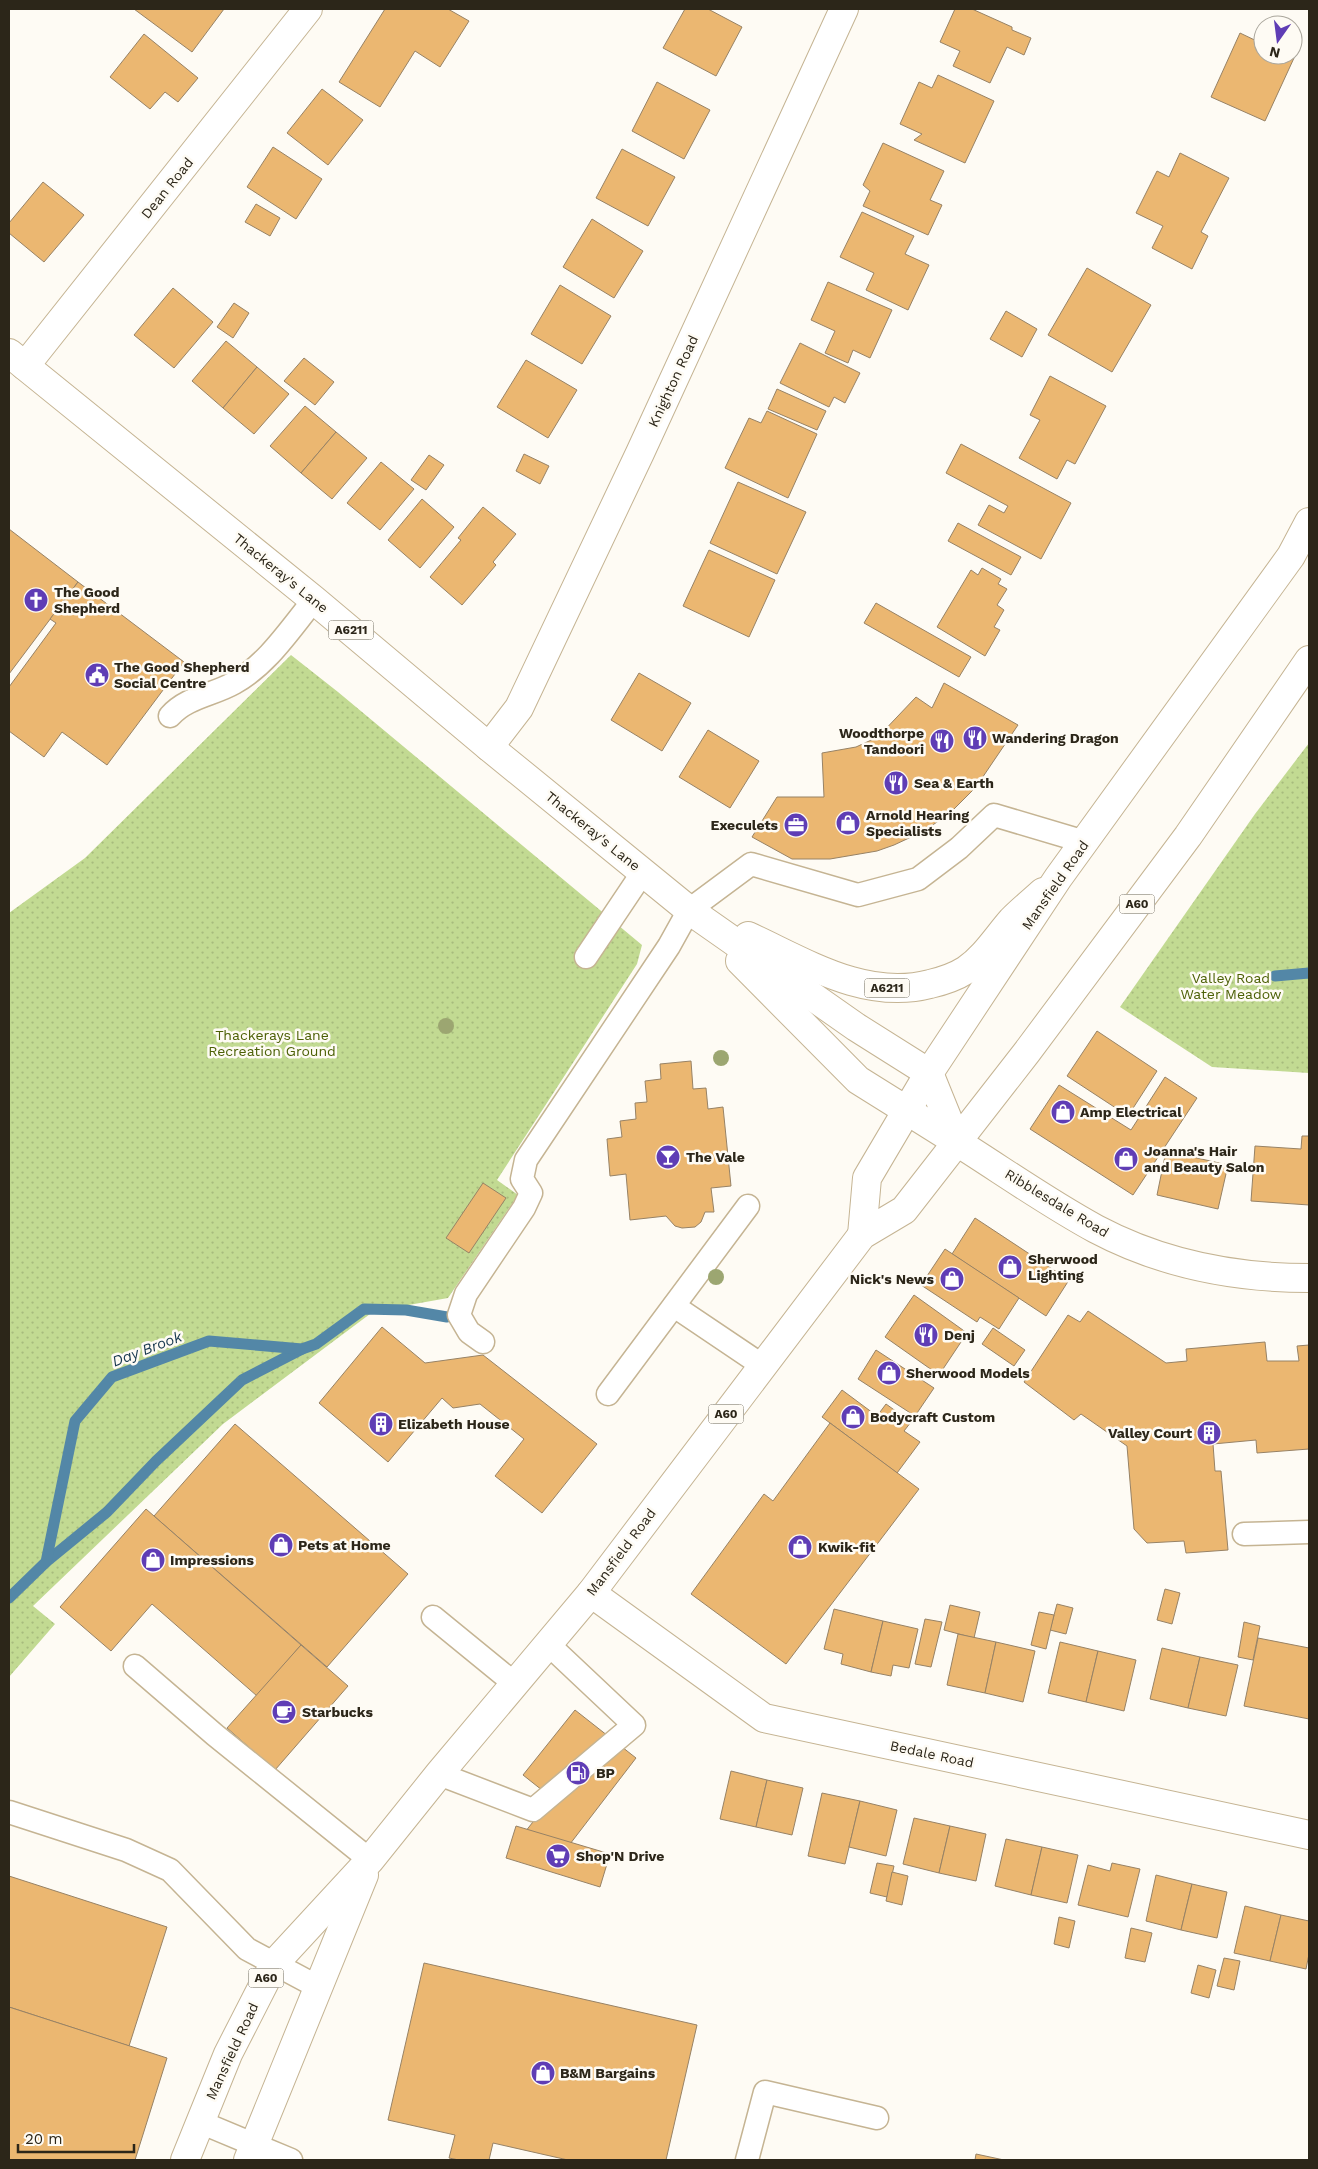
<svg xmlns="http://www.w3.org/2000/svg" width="1318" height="2169" viewBox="0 0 1318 2169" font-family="'Work Sans',sans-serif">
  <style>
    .park { fill: url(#park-dots) }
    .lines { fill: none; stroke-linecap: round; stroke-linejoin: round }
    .stream { stroke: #5387a7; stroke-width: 11 }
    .building { fill: #ebb771; stroke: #978265 }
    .lane-casing { stroke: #c5b493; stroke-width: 25 }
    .street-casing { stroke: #c5b493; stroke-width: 30 }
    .primary-casing { stroke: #c5b493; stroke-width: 30 }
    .highway-casing { stroke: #c5b493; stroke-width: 30 }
    .lane { stroke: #fff; stroke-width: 22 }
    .street { stroke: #fff; stroke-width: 28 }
    .primary { stroke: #fff; stroke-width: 28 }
    .highway { stroke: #fff; stroke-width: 28 }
    .tree { fill: #9ca671 }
    .labels { text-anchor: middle; stroke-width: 5; stroke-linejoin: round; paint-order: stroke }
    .shield { fill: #fefbf4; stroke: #6b665b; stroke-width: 1 }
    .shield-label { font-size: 12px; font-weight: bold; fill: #2c2619 }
    .street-label { font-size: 14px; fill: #2c2619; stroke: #fefbf4 }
    .poi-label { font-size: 14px; font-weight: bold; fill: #2c2619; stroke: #fefbf4; text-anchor: start }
    .park-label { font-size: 14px; fill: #4c6006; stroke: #fefbf4 }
    .water-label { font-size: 15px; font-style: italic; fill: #18394f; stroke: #fefbf4 }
  </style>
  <defs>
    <pattern id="park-dots" width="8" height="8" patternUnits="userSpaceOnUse" patternTransform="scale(1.25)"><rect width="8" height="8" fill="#c2da92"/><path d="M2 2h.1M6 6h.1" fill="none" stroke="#a7bb7d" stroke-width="1.8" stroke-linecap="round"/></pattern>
  </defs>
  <rect width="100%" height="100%" fill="#fefbf4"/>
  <g class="park">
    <path d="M291 655 338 692 642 945 637 964 497 1180 518 1195 448 1298 386 1309 378 1308 223 1424 33 1606 55 1624 9 1677V913L85 858Z"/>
    <path d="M1309 743V1073L1212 1067 1120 1007 1255 814Z"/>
  </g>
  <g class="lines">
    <g class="stream">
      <path d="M1275 976 1309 973"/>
      <path d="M46 1562 107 1512 156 1461 242 1380 302 1349"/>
      <path d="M9 1598 46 1562 75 1421 112 1377 209 1341 302 1349 316 1344 364 1309 406 1310 447 1317"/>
    </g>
  </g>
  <g class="building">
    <path d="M134 9H224L192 52Z"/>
    <path d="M385 9H448L469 21 440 67 415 51 380 107 339 82Z"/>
    <path d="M685 9H708L742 27 716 76 663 48Z"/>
    <path d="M955 9H972L1012 27V30L1031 38 1024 55 1007 47 990 83 953 66 960 51 940 42Z"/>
    <path d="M1240 33 1263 44V55H1287L1294 58 1265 121 1211 97Z"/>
    <path d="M144 34 198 78 178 102 165 92 150 109 110 77Z"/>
    <path d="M938 75 994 101 965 163 914 140 922 134 900 124 919 82 932 88Z"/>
    <path d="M657 82 710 110 684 159 632 131Z"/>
    <path d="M322 89 363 120 328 165 287 133Z"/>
    <path d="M883 143 944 171 930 200 942 205 928 235 863 206 870 191 863 185Z"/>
    <path d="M273 147 322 179 296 219 247 187Z"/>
    <path d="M622 149 675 177 648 226 596 198Z"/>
    <path d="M1180 153 1229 178 1201 232 1208 236 1192 269 1152 248 1163 226 1136 213 1157 171 1169 177Z"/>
    <path d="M43 182 84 215 44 262 9 233V223Z"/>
    <path d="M256 204 280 218 270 236 245 222Z"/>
    <path d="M862 212 914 236 905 254 929 265 908 310 866 290 874 273 840 257Z"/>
    <path d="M592 219 643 251 614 298 563 267Z"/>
    <path d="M1087 268 1151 305 1112 372 1048 335Z"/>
    <path d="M828 282 892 310 870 358 853 350 848 363 825 353 835 331 811 320Z"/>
    <path d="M560 285 611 316 582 364 531 334Z"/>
    <path d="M173 288 213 322 174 368 134 335Z"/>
    <path d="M234 303 249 313 233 338 217 327Z"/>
    <path d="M1006 311 1037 329 1022 357 990 339Z"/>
    <path d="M226 341 257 367 223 408 192 381Z"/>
    <path d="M800 343 860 373 845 403 834 397 829 407 780 383Z"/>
    <path d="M304 358 334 382 315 405 284 381Z"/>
    <path d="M526 360 577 390 548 438 497 407Z"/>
    <path d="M257 367 289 394 254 434 223 408Z"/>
    <path d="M1050 376 1106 406 1075 464 1067 460 1057 479 1019 458 1040 420 1030 415Z"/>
    <path d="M777 389 826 411 817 430 768 409Z"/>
    <path d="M305 406 336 432 301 473 270 446Z"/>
    <path d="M767 411 817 434 788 498 725 468 749 418 761 423Z"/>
    <path d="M336 432 367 458 332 499 301 473Z"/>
    <path d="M961 444 1071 503 1041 559 978 525 989 505 1004 513 1008 506 946 473Z"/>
    <path d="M524 454 549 466 540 484 516 471Z"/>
    <path d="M429 455 444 465 426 490 411 480Z"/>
    <path d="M381 462 414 489 380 530 347 503Z"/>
    <path d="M738 482 806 512 777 574 710 543Z"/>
    <path d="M422 499 454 527 420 568 388 540Z"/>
    <path d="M483 507 516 534 493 562 496 565 462 605 430 577 461 540 458 538Z"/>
    <path d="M958 523 1021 557 1011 575 948 541Z"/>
    <path d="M9 529 78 582 9 674Z"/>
    <path d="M709 550 775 580 749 637 683 606Z"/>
    <path d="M982 568 1001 579 998 584 1007 589 997 605 1004 610 994 627 1000 630 985 656 937 627 971 570 978 575Z"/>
    <path d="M78 582 184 662 107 765 62 732 44 757 9 731V687L56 623 50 619Z"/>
    <path d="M876 603 971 657 959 677 864 623Z"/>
    <path d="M639 673 691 703 662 751 611 720Z"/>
    <path d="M944 683 1018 725 976 787 950 813 924 831 894 845 877 851 830 859H792L752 837 777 797H824L822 753 856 747 878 737 916 697 932 708Z"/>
    <path d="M708 730 759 761 730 808 679 777Z"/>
    <path d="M1097 1031 1157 1071 1128 1116 1067 1076Z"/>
    <path d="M691 1061 693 1089 706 1088 708 1109 723 1107 731 1186 711 1188 714 1212H705L701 1222 695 1227 682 1228 675 1226 666 1216 630 1220 626 1174 610 1176 607 1139 622 1137 620 1121 636 1119 635 1103 647 1102 645 1081 661 1079 660 1064Z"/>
    <path d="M1165 1077 1197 1098 1133 1195 1030 1129 1059 1085 1131 1130Z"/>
    <path d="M1302 1136H1309V1205L1251 1201 1255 1146 1301 1149Z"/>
    <path d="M1166 1151 1228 1165 1218 1209 1157 1195Z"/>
    <path d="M483 1183 506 1198 469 1253 446 1238Z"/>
    <path d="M975 1218 1069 1280 1046 1316 952 1254Z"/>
    <path d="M945 1249 1019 1298 999 1329 980 1317 977 1322 921 1285Z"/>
    <path d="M914 1295 967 1333 939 1375 885 1337Z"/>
    <path d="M1088 1311 1166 1363 1187 1361 1186 1349 1265 1342 1267 1361H1299L1297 1346 1309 1345V1449L1257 1453 1256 1440 1213 1444 1215 1471H1221L1228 1550 1186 1553 1184 1541 1147 1543 1134 1529 1127 1446 1081 1414 1074 1420 1024 1382 1068 1315 1080 1322Z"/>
    <path d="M382 1327 425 1363 483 1355 597 1444 542 1513 495 1476 524 1439 480 1404 453 1408 442 1398 388 1462 319 1403Z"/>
    <path d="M993 1328 1025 1350 1014 1366 982 1344Z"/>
    <path d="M876 1350 934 1388 915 1416 858 1379Z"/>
    <path d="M842 1390 877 1416 886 1404 911 1422 904 1431 920 1442 897 1473 822 1417Z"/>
    <path d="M830 1423 919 1489 786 1664 691 1594 764 1494 773 1501Z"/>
    <path d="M235 1424 408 1574 327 1667 154 1516Z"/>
    <path d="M146 1509 301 1645 257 1696 152 1604 111 1651 60 1607Z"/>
    <path d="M1165 1589 1180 1593 1172 1624 1157 1620Z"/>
    <path d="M1057 1604 1073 1608 1066 1634 1050 1630Z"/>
    <path d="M950 1605 980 1612 974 1638 944 1630Z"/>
    <path d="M834 1609 883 1621 871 1672 841 1664 843 1654 824 1649Z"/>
    <path d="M1039 1612 1054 1615 1046 1649 1031 1645Z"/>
    <path d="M925 1619 942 1622 931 1667 915 1664Z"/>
    <path d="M883 1621 918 1629 909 1668 893 1665 891 1676 871 1672Z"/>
    <path d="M1244 1622 1260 1626 1253 1660 1238 1657Z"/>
    <path d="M958 1634 996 1642 985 1693 947 1685Z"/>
    <path d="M1258 1638 1309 1648V1719L1244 1706Z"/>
    <path d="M996 1642 1035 1651 1023 1702 985 1693Z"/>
    <path d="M1060 1642 1098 1651 1086 1702 1048 1693Z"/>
    <path d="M301 1645 348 1686 275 1770 227 1728Z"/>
    <path d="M1162 1648 1200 1657 1188 1708 1150 1699Z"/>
    <path d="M1098 1651 1136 1660 1124 1711 1086 1702Z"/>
    <path d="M1200 1657 1238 1665 1226 1716 1188 1708Z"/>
    <path d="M575 1710 636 1758 570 1844 525 1832 552 1798 523 1775Z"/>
    <path d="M731 1771 767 1780 756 1827 720 1819Z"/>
    <path d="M767 1780 803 1788 792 1835 756 1827Z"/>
    <path d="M822 1793 860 1801 845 1864 808 1856Z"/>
    <path d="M860 1801 897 1810 886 1856 849 1847Z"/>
    <path d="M914 1818 950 1826 939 1873 903 1864Z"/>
    <path d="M516 1826 610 1854 600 1887 506 1858Z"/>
    <path d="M950 1826 986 1834 976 1881 939 1873Z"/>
    <path d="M1006 1839 1042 1847 1031 1895 995 1886Z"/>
    <path d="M1042 1847 1078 1855 1067 1903 1031 1895Z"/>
    <path d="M877 1863 894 1866 887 1897 870 1893Z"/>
    <path d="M1112 1863 1140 1869 1128 1917 1078 1905 1088 1865 1110 1871Z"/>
    <path d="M892 1872 908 1876 902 1905 886 1901Z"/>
    <path d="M1156 1875 1192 1884 1181 1930 1146 1921Z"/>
    <path d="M9 1876 167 1927 129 2046 9 2007Z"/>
    <path d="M1192 1884 1227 1892 1217 1938 1181 1930Z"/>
    <path d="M1245 1906 1281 1915 1270 1961 1234 1953Z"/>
    <path d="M1281 1915 1309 1921V1954L1306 1969 1270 1961Z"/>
    <path d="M1059 1917 1075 1921 1069 1948 1054 1944Z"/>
    <path d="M1131 1928 1152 1933 1145 1962 1125 1958Z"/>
    <path d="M1224 1958 1240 1961 1234 1990 1217 1986Z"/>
    <path d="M424 1963 697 2025 666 2160H568L493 2143 489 2160H459L449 2158 455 2135 388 2120Z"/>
    <path d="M1198 1965 1216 1970 1209 1998 1191 1993Z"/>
    <path d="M9 2007 167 2058 135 2160H9Z"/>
    <path d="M976 2154 1004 2160H975Z"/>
  </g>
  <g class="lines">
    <defs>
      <g id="lane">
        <path d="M170 716C187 697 213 695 234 683 268 664 290 629 314 600"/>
        <path d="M586 957 643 872"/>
        <path d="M674 1306 763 1366"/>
        <path d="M483 1342 469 1332 459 1315 466 1294 524 1208 531 1193 522 1179 526 1160 669 946 689 910 751 864 858 895 918 879 959 848 994 815 1085 842"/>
        <path d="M608 1394 748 1206"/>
        <path d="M1244 1534 1309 1532"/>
        <path d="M433 1617 515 1684"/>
        <path d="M135 1666 215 1735 370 1860"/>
        <path d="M439 1774 533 1810 634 1725 548 1644"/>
        <path d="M9 1812 126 1850 170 1870 247 1949 318 1987"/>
        <path d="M200 2122 291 2160"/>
        <path d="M747 2160 765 2092 877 2118"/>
      </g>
      <g id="street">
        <path d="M25 366 308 9"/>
        <path d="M489 747 519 708 640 453 844 9"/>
        <path d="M957 1142C1003 1171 1048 1203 1096 1229 1162 1264 1235 1278 1309 1278"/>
        <path d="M591 1593 764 1718 1309 1835"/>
      </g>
      <g id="primary">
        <path d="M9 353 314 600 489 747 689 910 856 1027 929 1073 957 1142"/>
        <path d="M748 936C805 962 865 1001 930 984 943 981 955 977 966 970 985 957 997 937 1012 920 1022 910 1033 901 1043 892"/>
        <path d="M740 961 858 1080 906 1110"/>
      </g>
      <g id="highway">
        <path d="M906 1110 957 1142"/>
        <path d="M862 1235 867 1178 929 1073 1058 878 1291 556 1309 522"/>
        <path d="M185 2160 228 2054 274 1964 370 1860 439 1774 591 1593 862 1235 904 1210 1027 1052 1188 836 1309 660"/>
        <path d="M248 2160 364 1875"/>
      </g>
    </defs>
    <use href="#lane" class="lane-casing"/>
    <use href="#street" class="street-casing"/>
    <use href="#primary" class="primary-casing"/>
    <use href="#highway" class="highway-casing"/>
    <use href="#lane" class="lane"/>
    <use href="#street" class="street"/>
    <use href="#primary" class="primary"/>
    <use href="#highway" class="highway"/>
  </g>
  <g class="tree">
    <circle cx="446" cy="1026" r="8"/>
    <circle cx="721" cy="1058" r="8"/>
    <circle cx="716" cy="1277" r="8"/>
  </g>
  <defs>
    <symbol id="church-disc" viewBox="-11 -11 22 22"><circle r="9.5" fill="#5f3db5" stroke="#fefbf4"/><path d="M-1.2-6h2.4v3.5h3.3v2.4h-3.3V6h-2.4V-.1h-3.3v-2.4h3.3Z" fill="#fff"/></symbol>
    <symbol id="civic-disc" viewBox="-11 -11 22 22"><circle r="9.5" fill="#5f3db5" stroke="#fefbf4"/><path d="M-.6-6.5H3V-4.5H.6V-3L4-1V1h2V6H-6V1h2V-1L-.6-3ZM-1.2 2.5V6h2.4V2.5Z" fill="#fff"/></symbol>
    <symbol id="restaurant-disc" viewBox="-11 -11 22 22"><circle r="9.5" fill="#5f3db5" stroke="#fefbf4"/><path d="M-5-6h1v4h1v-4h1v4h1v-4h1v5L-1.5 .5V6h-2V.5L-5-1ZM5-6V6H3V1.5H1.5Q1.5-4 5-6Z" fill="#fff"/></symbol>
    <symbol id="shop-disc" viewBox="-11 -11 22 22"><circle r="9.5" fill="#5f3db5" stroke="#fefbf4"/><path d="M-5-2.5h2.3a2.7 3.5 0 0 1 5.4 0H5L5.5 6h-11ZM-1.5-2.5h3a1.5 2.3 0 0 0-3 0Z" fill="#fff"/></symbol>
    <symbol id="office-disc" viewBox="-11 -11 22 22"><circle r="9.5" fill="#5f3db5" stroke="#fefbf4"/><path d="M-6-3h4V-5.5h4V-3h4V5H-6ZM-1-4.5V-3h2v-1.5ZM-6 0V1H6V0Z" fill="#fff"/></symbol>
    <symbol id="bar-disc" viewBox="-11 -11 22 22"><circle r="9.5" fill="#5f3db5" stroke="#fefbf4"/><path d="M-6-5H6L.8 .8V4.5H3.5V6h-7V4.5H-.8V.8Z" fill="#fff"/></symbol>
    <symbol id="building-disc" viewBox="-11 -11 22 22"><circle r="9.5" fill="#5f3db5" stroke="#fefbf4"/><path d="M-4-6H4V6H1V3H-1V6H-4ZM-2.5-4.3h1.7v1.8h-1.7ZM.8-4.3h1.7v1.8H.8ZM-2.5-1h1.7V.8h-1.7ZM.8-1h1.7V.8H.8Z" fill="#fff"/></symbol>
    <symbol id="cafe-disc" viewBox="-11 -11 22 22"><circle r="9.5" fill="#5f3db5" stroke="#fefbf4"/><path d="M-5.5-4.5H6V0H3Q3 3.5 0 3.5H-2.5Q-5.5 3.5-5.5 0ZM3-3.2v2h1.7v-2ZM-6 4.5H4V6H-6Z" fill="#fff"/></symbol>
    <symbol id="fuel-disc" viewBox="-11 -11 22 22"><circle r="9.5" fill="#5f3db5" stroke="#fefbf4"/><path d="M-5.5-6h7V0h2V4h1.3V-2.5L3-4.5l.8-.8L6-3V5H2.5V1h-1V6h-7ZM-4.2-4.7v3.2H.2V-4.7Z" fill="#fff"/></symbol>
    <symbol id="supermarket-disc" viewBox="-11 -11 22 22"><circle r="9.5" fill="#5f3db5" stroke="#fefbf4"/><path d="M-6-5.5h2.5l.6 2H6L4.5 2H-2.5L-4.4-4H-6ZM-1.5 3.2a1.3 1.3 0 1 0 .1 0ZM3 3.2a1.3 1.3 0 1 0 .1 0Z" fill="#fff"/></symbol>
  </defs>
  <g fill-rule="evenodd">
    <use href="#church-disc" x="22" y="586" width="28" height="28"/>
    <use href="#civic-disc" x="83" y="661" width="28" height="28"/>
    <use href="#restaurant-disc" x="961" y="724" width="28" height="28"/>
    <use href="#restaurant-disc" x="928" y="727" width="28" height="28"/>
    <use href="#restaurant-disc" x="882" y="769" width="28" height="28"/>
    <use href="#shop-disc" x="834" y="809" width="28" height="28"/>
    <use href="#office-disc" x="782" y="811" width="28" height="28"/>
    <use href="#shop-disc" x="1049" y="1098" width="28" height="28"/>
    <use href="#bar-disc" x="654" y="1143" width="28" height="28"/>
    <use href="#shop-disc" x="1112" y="1145" width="28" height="28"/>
    <use href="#shop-disc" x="996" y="1253" width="28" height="28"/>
    <use href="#shop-disc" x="938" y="1265" width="28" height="28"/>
    <use href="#restaurant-disc" x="912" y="1321" width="28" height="28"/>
    <use href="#shop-disc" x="875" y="1359" width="28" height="28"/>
    <use href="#shop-disc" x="839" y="1403" width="28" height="28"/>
    <use href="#building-disc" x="367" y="1410" width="28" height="28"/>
    <use href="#building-disc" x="1195" y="1419" width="28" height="28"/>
    <use href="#shop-disc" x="267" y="1531" width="28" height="28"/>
    <use href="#shop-disc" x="786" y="1533" width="28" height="28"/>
    <use href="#shop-disc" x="139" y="1546" width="28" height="28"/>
    <use href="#cafe-disc" x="270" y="1698" width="28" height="28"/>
    <use href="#fuel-disc" x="564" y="1759" width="28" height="28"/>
    <use href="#supermarket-disc" x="544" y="1842" width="28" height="28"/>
    <use href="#shop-disc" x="529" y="2059" width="28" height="28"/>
  </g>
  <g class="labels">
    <g class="shield">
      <rect x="328.5" y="620.5" width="45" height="19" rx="4"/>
      <rect x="1119.5" y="894.5" width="35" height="19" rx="4"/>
      <rect x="864.5" y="978.5" width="45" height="19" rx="4"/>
      <rect x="708.5" y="1404.5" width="35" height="19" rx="4"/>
      <rect x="248.5" y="1968.5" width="35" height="19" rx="4"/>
    </g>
    <g class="shield-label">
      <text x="351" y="634">A6211</text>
      <text x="1137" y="908">A60</text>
      <text x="887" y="992">A6211</text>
      <text x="726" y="1418">A60</text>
      <text x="266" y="1982">A60</text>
    </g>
    <g class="street-label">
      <text transform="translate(167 188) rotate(-51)" y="5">Dean Road</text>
      <text transform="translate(673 381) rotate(-65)" y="5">Knighton Road</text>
      <text transform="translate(281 573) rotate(39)" y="5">Thackeray's Lane</text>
      <text transform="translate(593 831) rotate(39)" y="5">Thackeray's Lane</text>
      <text transform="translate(1055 885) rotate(-55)" y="5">Mansfield Road</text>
      <text transform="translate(1057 1203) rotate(31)" y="5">Ribblesdale Road</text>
      <text transform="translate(621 1552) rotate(-53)" y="5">Mansfield Road</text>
      <text transform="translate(932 1754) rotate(12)" y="5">Bedale Road</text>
      <text transform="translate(232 2051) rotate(-65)" y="5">Mansfield Road</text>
    </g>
    <g class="poi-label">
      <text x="54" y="597">The Good<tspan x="54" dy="16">Shepherd</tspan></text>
      <text x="114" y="672">The Good Shepherd<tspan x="114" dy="16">Social Centre</tspan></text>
      <text x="924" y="738" text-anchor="end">Woodthorpe<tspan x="924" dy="16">Tandoori</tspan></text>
      <text x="992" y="743">Wandering Dragon</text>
      <text x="914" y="788">Sea &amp; Earth</text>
      <text x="866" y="820">Arnold Hearing<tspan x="866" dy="16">Specialists</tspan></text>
      <text x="778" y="830" text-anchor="end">Execulets</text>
      <text x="1080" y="1117">Amp Electrical</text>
      <text x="1144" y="1156">Joanna's Hair<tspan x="1144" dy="16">and Beauty Salon</tspan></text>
      <text x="686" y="1162">The Vale</text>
      <text x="1028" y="1264">Sherwood<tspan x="1028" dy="16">Lighting</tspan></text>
      <text x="934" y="1284" text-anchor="end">Nick's News</text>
      <text x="944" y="1340">Denj</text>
      <text x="906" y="1378">Sherwood Models</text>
      <text x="870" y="1422">Bodycraft Custom</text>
      <text x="398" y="1429">Elizabeth House</text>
      <text x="1192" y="1438" text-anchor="end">Valley Court</text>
      <text x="298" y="1550">Pets at Home</text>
      <text x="818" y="1552">Kwik-fit</text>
      <text x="170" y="1565">Impressions</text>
      <text x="302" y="1717">Starbucks</text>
      <text x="596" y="1778">BP</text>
      <text x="576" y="1861">Shop'N Drive</text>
      <text x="560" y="2078">B&amp;M Bargains</text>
    </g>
    <g class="park-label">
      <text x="1231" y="983">Valley Road<tspan x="1231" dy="16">Water Meadow</tspan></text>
      <text x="272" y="1040">Thackerays Lane<tspan x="272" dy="16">Recreation Ground</tspan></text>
    </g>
    <g class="water-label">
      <text transform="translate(147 1349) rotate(-21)" y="5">Day Brook</text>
    </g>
  </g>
  <rect width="1318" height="2169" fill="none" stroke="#2c2619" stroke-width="20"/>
  <g transform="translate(1278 40) rotate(194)"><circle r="24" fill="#fefbf4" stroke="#aaa69c"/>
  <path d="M0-4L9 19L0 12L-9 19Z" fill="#5f3db5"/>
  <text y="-8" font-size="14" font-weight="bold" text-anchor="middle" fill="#2c2619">N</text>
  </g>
  <path d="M18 2144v8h116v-8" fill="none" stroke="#2c2619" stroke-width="2.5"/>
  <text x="25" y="2144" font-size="15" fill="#2c2619" stroke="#fefbf4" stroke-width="4" paint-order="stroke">20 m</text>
</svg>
